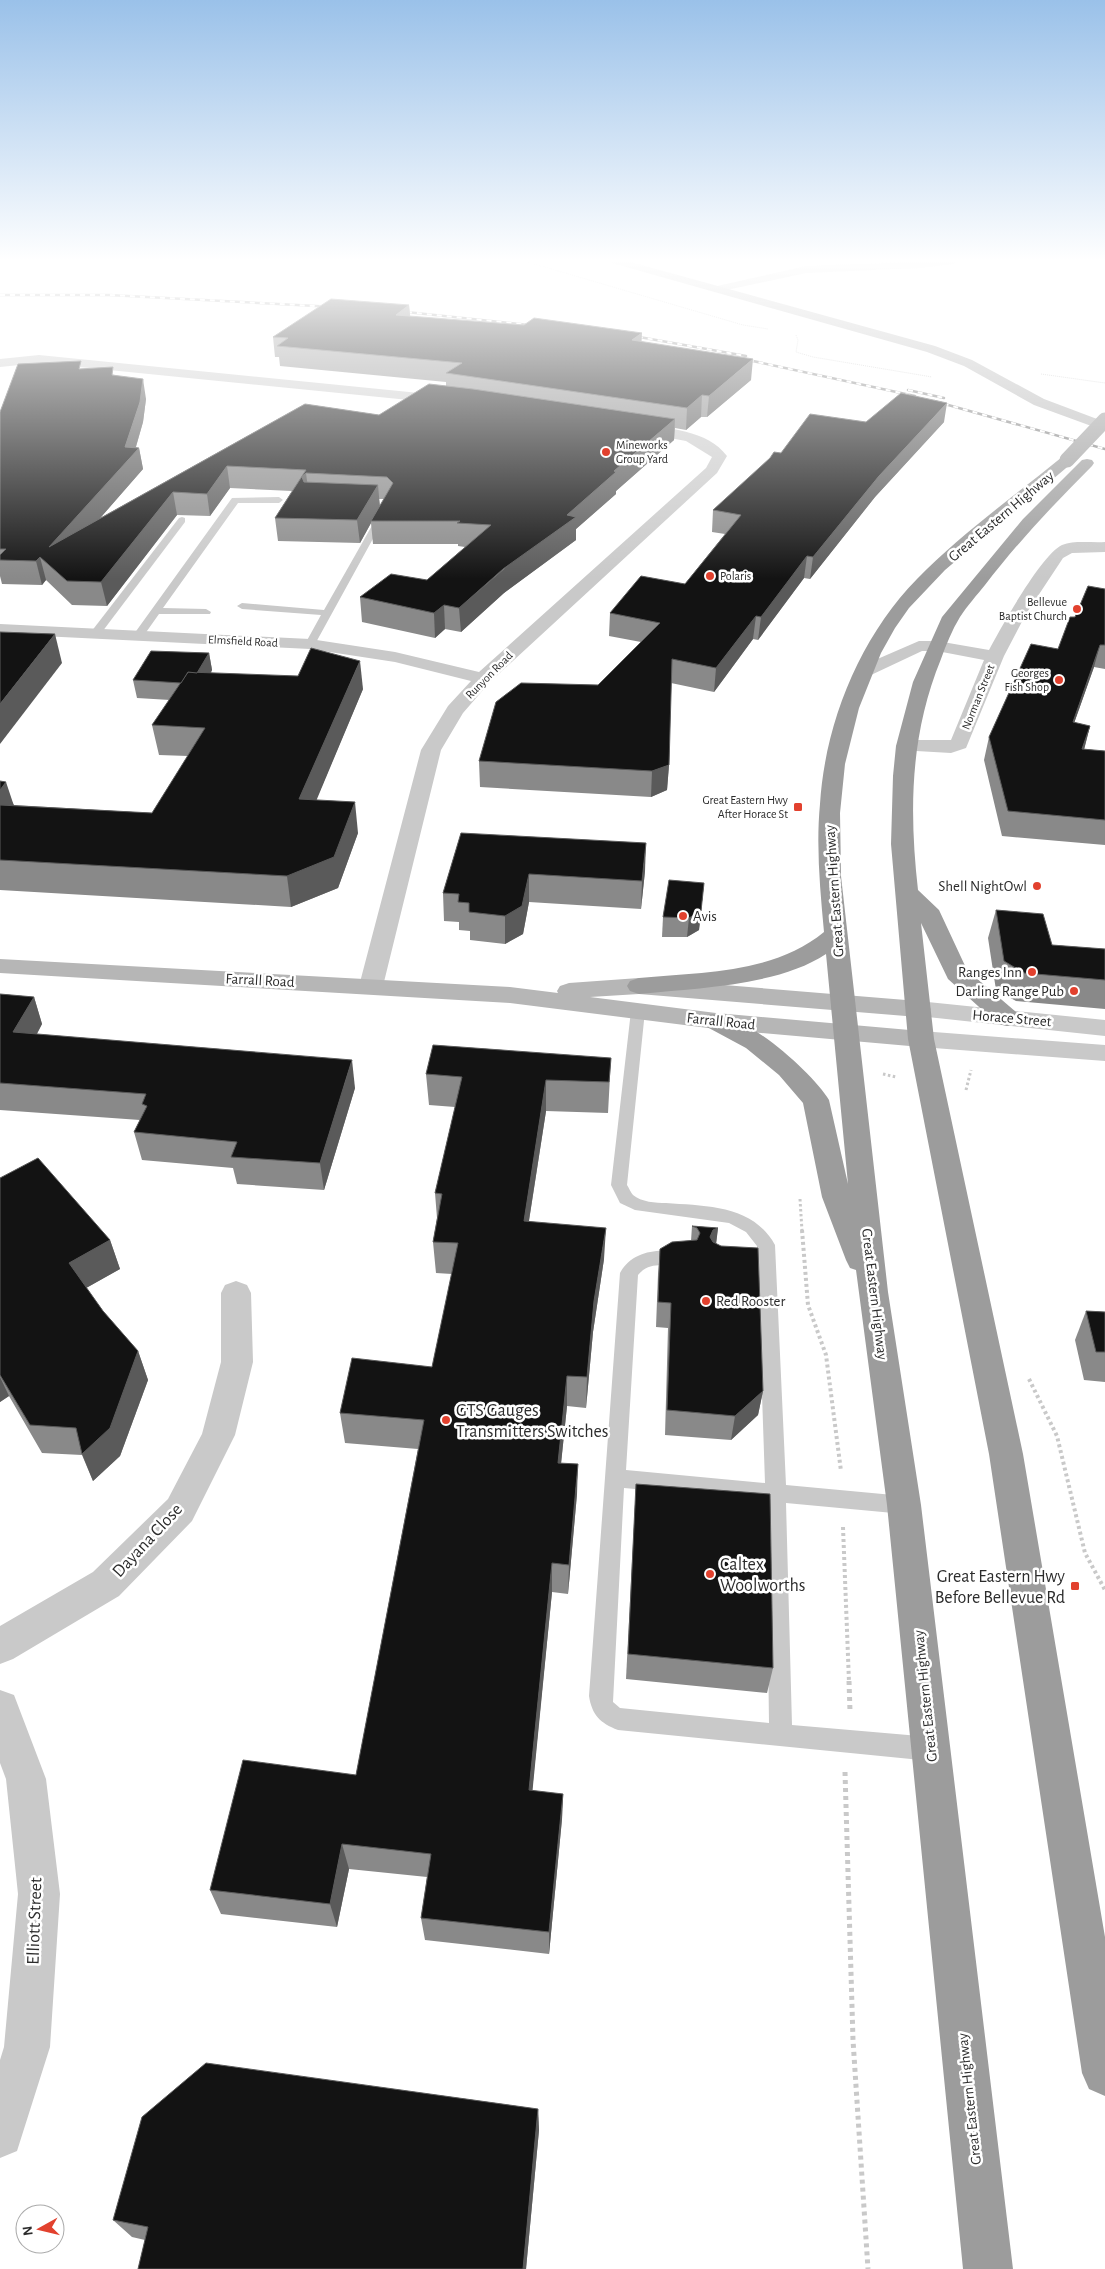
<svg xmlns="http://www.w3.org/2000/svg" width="1105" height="2269" viewBox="0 0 1105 2269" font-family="'Alegreya Sans',sans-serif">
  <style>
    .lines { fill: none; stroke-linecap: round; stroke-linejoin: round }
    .path-far3 { stroke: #c9c9c9; stroke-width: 1; stroke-dasharray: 1 1; stroke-linecap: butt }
    .path-far2 { stroke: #c9c9c9; stroke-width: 3; stroke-dasharray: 2.5 2.5; stroke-linecap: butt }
    .path-far1 { stroke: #c9c9c9; stroke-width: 4; stroke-dasharray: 3 3; stroke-linecap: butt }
    .path { stroke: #c9c9c9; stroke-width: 5; stroke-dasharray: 4 4; stroke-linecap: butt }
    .service { fill: #c9c9c9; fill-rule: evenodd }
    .minor { fill: #c9c9c9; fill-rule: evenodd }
    .secondary { fill: #b6b6b6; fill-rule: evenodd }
    .trunk { fill: #9c9c9c; fill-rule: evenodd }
    .rail-casing { stroke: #818181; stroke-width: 2.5 }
    .rail { stroke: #fff; stroke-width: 2; stroke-dasharray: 5; stroke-linecap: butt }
    .trunk-bridge { stroke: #9c9c9c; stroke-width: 15 }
    .wall { fill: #898989; fill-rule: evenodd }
    .shaded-wall { fill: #5a5a5a }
    .building { fill: #131313; stroke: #5a5a5a }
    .poi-dot { fill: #e2412e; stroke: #fff; stroke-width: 2 }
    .labels { text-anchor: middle; stroke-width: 5; stroke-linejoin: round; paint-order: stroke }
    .far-poi-label { font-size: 12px; fill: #2c2c2c; stroke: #fff; text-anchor: end }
    .far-street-label { font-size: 12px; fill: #2c2c2c; stroke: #fff }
    .street-label { font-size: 15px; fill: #2c2c2c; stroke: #fff }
    .poi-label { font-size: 15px; fill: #2c2c2c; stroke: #fff; text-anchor: end }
    .near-poi-label { font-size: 18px; fill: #2c2c2c; stroke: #fff; text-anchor: start }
    .near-street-label { font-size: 18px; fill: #2c2c2c; stroke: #fff }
  </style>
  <rect width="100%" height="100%" fill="#fff"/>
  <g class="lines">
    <g class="path-far3">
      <path d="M524 261 743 325 768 329"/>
      <path d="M796 335 798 340 796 352 813 357 932 377"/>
      <path d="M1041 374 1105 383"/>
    </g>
    <g class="path-far2">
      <path d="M883 1074 896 1077"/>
      <path d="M966 1090 971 1070"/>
      <path d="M800 1199 802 1231"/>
    </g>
    <g class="path-far1">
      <path d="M802 1230 808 1305 826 1355 841 1471"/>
      <path d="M1029 1379 1057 1436 1085 1553 1105 1590"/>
      <path d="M843 1527 849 1682"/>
    </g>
    <g class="path">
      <path d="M849 1681 850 1711"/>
      <path d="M845 1772 853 2040 868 2269"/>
    </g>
    <g class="service">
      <path d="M232 498 279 497 283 500 279 503H238L163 608 206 609 211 612 210 614H159L142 638H134V634Z"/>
      <path d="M382 512 386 515 314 646 310 647 305 644 321 615 242 609 237 606 242 603 324 610 378 515Z"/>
      <path d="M182 517 185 518V522L99 636H91V632L179 518Z"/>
      <path d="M638 1006 643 1008 645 1011 627 1185C629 1188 631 1193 633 1195 641 1202 656 1203 666 1203 707 1206 753 1205 775 1245L786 1485 904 1496 911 1499 914 1505 911 1511 904 1514 786 1503 792 1725 931 1737 939 1741 943 1749 939 1757 931 1761 618 1730C600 1723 592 1715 589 1696L620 1273C632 1250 662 1247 685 1254L688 1259 685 1264C668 1269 651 1259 638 1275L626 1470 765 1483 757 1246 746 1232 729 1223 635 1210 620 1203 611 1185 631 1011 633 1008ZM624 1488 766 1501 769 1723 620 1708 613 1702Z"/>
    </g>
    <g class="minor">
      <path d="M931 261H959L954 264 920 268 806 273 717 292 712 289 713 287 806 266Z"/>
      <path d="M39 355 449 396 455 400 449 404 39 363 0 367V359Z"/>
      <path d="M637 424C666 428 708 430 727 456L717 473 490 682 463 713 441 750 383 986 380 991 371 994 362 991 359 986 421 750 448 706 471 681 395 662 310 649 0 634V624L310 639 395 652 479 672 706 468 712 457 686 441 632 431 630 428Z"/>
      <path d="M1105 542V552L1072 553 1063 558 1026 614 1004 656 966 748 951 753 899 750 896 746 899 742 906 740H951L984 660 937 651H922L871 675 865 676 859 675 856 671 859 667 919 641H937L989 650C1001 627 1042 554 1062 545 1074 540 1092 543 1105 542Z"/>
      <path d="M918 1001 1105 1020V1036L909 1015 905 1009 909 1003Z"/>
      <path d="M921 1031 1105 1045V1061L921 1047 912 1045 908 1039 912 1033Z"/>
      <path d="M236 1281 247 1285 251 1293 253 1362 235 1435 192 1521 119 1596 13 1659 0 1664V1626L93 1572 168 1499 202 1434 221 1362V1293L225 1285Z"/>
      <path d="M0 1690 14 1695 46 1779 60 1894 50 2047 17 2151 0 2158V2060L4 2047 18 1894 6 1779 0 1763Z"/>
    </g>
    <g class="secondary">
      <path d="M611 261H627L935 346 972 360 1044 399 1105 422V431L1034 405 964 366 927 352 612 263Z"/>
      <path d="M0 959 510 987 558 993 557 991 560 986 569 983 639 978 918 1001 927 1003 931 1009 927 1015 918 1017 639 994 590 997 716 1013 921 1031 930 1033 934 1039 930 1045 921 1047 716 1029 510 1003 0 973Z"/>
    </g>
    <g class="trunk">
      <path d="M1067 456 1072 457 1074 460 1072 463 945 570 909 608 895 628 881 653 859 708 845 764 840 813 841 876 888 1292 921 1505 1013 2269H963L887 1505 856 1270 850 1268 846 1260 822 1197 803 1103 779 1075 746 1048 707 1027 703 1021 707 1015C740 1007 813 1073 829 1100L848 1184 826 954C778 986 696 988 639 994L630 991 627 986 630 981 639 978C701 972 773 974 824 932 820 889 816 846 820 804 825 723 860 637 917 579 961 534 1013 497 1062 457Z"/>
      <path d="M1087 459 1092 460 1094 463 1092 466C1054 504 1018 542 985 585 977 595 967 606 960 617 952 630 946 645 941 659 910 735 909 810 918 890L939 910 967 970 1016 1012 1020 1018 1016 1024 1007 1026 998 1024 948 979 921 923 934 1039 1023 1454 1105 1937V2096L1089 2089 1082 2073 989 1454 908 1039 891 844 893 776 896 746 913 682 942 617 1023 519 1082 460Z"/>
    </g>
    <defs>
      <g id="rail">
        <path d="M0 295H109L335 307"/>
        <path d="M397 311 539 326"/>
        <path d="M628 335 746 356"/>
        <path d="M739 358 915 396"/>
        <path d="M908 390 944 398"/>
        <path d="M934 401 1105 449"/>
      </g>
    </defs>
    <use href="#rail" class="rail-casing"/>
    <use href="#rail" class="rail"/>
    <path class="trunk-bridge" d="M1067 460 1105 420"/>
  </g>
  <g class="wall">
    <path d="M409 305 410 316 642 342 751 380 707 417H701L686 430 675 428 674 440 616 491V494L576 529V540L504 593 461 632 445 629 435 638 362 622 360 597 427 580 465 547 458 546V544H373L371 523 360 543 278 541 275 518 292 491 230 488 210 516 177 515 107 606 72 605 46 580 42 585 2 584 0 576V412L82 369 115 375 146 399 143 422 136 447 139 448 143 469 100 518 305 404 379 415 446 386V382L280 366 279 357H275L273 337ZM379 499H384L380 506Z"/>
    <path d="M866 422H944L875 497 810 579 804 578 758 640 753 639 714 692 671 683 669 765 667 790 651 797 480 787 479 761 598 685 641 642 609 636 610 613 685 584 725 534 712 532 713 510 781 453Z"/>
    <path d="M1105 589V669L1094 667 1074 723 1090 726 1084 749 1105 751V845L1002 836 984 760 989 737 1058 649 1075 617Z"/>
    <path d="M209 653 212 670 211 673 363 689 316 800 358 833 338 888 291 907 0 890V781L14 805 152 813 188 756 159 755 152 725 170 700 137 698 133 680Z"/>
    <path d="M461 833 645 871 641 909 529 902 523 934 505 944 470 940V931L459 930V922L444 921 443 893Z"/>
    <path d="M704 883 699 930 687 937H662L663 917Z"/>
    <path d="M996 910 1052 945 1105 949V1009L1016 1001 996 990 988 938Z"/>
    <path d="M0 994 34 997 42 1024 37 1034 355 1088 324 1190 237 1184 233 1168 142 1160 134 1132 140 1120 0 1110Z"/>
    <path d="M611 1058 608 1113 546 1111 529 1221 604 1259 593 1332 586 1408 567 1406 561 1463 577 1494 568 1594 552 1592 532 1791 563 1794 562 1819 549 1954 425 1940 421 1918 427 1877 349 1869 337 1927 221 1914 210 1890 356 1775 418 1449 345 1443 340 1413 432 1367 452 1274 436 1273 433 1242 437 1218 435 1193 455 1107 429 1105 426 1074Z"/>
    <path d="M0 1178 110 1240 120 1269 86 1288 103 1311 138 1351 148 1380 120 1456 93 1481 82 1455 42 1453 9 1396 0 1402Z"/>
    <path d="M692 1226 718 1228 716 1243 763 1391 758 1415 731 1440 665 1435 668 1328 656 1327 658 1274 660 1249 691 1241Z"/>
    <path d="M1086 1311 1105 1312V1382L1084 1380 1075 1340Z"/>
    <path d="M636 1484 773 1668 767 1693 626 1679Z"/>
    <path d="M538 2109 539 2130 526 2269H138L145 2240 132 2237 113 2220Z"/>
  </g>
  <g class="shaded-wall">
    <path d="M409 305 411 325 396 315Z"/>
    <path d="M642 333 641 353 632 340Z"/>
    <path d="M753 359 751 380 707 417 709 396Z"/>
    <path d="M143 379 146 399 143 422 134 453 139 448 143 469 55 570 49 547 125 447Z"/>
    <path d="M702 395 701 417 686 430 687 408Z"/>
    <path d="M947 403 944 422 875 497 810 579 813 557 879 476Z"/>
    <path d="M675 419 674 440 616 491V494L576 529V540L504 593 461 632 459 608 567 515 614 471Z"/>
    <path d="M227 466 230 488 210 516 207 494Z"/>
    <path d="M306 473 309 496 302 477Z"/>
    <path d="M378 485 380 508 371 521V523L360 543 357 520Z"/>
    <path d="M173 492 177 515 107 606 101 582Z"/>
    <path d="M807 556 804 578 758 640 761 617Z"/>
    <path d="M40 557 46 580 42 585 36 561Z"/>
    <path d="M444 605 445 629 435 638 434 613Z"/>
    <path d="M756 616 753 639 714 692 716 668Z"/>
    <path d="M55 634 62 663 0 744V704Z"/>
    <path d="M1100 645 1094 667 1066 746 1073 722Z"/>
    <path d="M209 653 212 670 193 701 190 683Z"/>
    <path d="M360 661 363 689 304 830 299 799Z"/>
    <path d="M1090 726 1084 750 1082 749Z"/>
    <path d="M669 765 667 790 651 797 652 771Z"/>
    <path d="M6 782 16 812 0 833V790Z"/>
    <path d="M355 802 358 833 338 888 291 907 287 876Z"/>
    <path d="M646 843 645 871 641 909 642 881Z"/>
    <path d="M529 874V902L523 934 505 944V916Z"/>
    <path d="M704 883 699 930 687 937 689 918Z"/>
    <path d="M34 997 42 1024 23 1059 13 1032Z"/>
    <path d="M352 1060 355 1088 324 1190 320 1163Z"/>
    <path d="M546 1080V1111L524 1252V1221Z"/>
    <path d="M606 1228 604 1259 593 1332 586 1408 587 1377 594 1301Z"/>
    <path d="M718 1228 715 1253 710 1237 713 1230Z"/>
    <path d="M110 1240 120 1269 79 1292 69 1263Z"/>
    <path d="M138 1351 148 1380 120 1456 93 1481 82 1454Z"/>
    <path d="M567 1376V1406L558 1493V1463Z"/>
    <path d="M0 1377 9 1396 0 1402Z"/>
    <path d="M763 1391 758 1415 731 1440 735 1416Z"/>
    <path d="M578 1464 577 1494 568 1594 569 1565Z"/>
    <path d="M552 1563V1592L530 1816 529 1790Z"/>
    <path d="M563 1794 562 1819 549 1954V1932Z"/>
    <path d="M342 1844 349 1869 337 1927 330 1904Z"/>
    <path d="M538 2109 539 2130 526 2269H523Z"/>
  </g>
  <g class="building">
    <path d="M331 299 409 305 396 315 524 325 534 318 642 333 632 340 753 359 709 396 702 395 687 408 446 373 462 363 277 346 288 338 273 337Z"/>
    <path d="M81 361 79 369 113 367 112 375 143 379 140 402 125 447 139 448 49 547 305 404 379 415 429 384 473 389 675 419 614 471 616 472 567 515 576 517 503 569 459 608 444 605 434 613 360 597 391 574 427 580 491 525 457 523 460 521H371L393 483 387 477 306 473 302 477 304 482 378 485 357 520 275 518 306 470 227 466 207 494 173 492 101 582 67 581 40 557 36 561 0 560V555L6 549H0V412L18 364Z"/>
    <path d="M901 393 947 403 879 476 813 557 807 556 761 617 756 616 716 668 672 659 669 765 652 771 479 761 496 702 521 683 598 685 660 623 610 613 641 576 685 584 741 515 713 510 770 458 774 452 781 453 810 414 866 422Z"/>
    <path d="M1088 586 1105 589V645H1100L1073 722 1090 726 1082 749 1105 751V820L1008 811 989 737 1031 644 1058 649 1070 617H1075Z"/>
    <path d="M0 632 55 634 0 704Z"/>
    <path d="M311 648 360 661 299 799 355 802 334 857 287 876 0 860V805L152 813 205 728 152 725 188 672 298 676Z"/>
    <path d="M151 651 209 653 197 673 188 672 181 683 133 680Z"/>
    <path d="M0 781 6 782 0 790Z"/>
    <path d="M461 833 646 843 642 881 529 874 522 906 505 916 469 912V903L458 902 459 894 443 893Z"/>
    <path d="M669 880 704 883 701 911 689 918 663 917Z"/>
    <path d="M996 910 1043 914 1052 945 1105 949V980L1024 973 1004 961Z"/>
    <path d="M0 994 34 997 13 1032 352 1060 320 1163 231 1157 237 1142 134 1132 147 1106 142 1104 146 1094 0 1083Z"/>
    <path d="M433 1045 611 1058 609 1082 546 1080 524 1221 606 1228 594 1301 587 1377 567 1376 558 1463 578 1464 569 1565 552 1563 529 1790 563 1794 549 1932 421 1918 431 1854 342 1844 330 1904 210 1890 243 1760 356 1775 424 1420 340 1413 352 1358 432 1367 458 1243 433 1242 442 1194 435 1193 462 1077 426 1074Z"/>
    <path d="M38 1158 110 1240 69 1263 103 1311 138 1351 110 1428 82 1454 76 1428 30 1425 0 1375V1178Z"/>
    <path d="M692 1226 718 1228 713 1230 710 1237 713 1242 721 1246 758 1248 763 1391 735 1416 667 1410 671 1303 658 1302 660 1249 672 1242 697 1240 700 1233 697 1228Z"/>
    <path d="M1086 1311 1105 1312V1352H1096Z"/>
    <path d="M636 1484 770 1494 773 1668 628 1654Z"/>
    <path d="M206 2063 538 2109 523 2269H138L148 2227 113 2220 142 2117Z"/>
  </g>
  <linearGradient id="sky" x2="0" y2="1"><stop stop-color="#9ac1e9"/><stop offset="0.45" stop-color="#fff"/><stop offset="1" stop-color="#fff" stop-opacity="0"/></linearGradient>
  <rect width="1105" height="579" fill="url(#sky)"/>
  <g class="poi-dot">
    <circle cx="606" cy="452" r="5"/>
    <circle cx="710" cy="576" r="5"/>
    <circle cx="1077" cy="609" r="5"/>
    <circle cx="1059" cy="680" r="5"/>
    <rect x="793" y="802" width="10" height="10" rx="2.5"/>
    <circle cx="1037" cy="886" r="5"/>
    <circle cx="683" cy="916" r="5"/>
    <circle cx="1032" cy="972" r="5"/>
    <circle cx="1074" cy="991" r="5"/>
    <circle cx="706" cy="1301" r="5"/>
    <circle cx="446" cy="1420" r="5"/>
    <circle cx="710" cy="1574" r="5"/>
    <rect x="1070" y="1581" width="10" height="10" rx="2.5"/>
  </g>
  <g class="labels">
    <g class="far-poi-label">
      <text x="616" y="449" text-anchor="start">Mineworks<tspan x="616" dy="14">Group Yard</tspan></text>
      <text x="720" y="580" text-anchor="start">Polaris</text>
      <text x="1067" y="606">Bellevue<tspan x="1067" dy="14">Baptist Church</tspan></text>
      <text x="1049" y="677">Georges<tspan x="1049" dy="14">Fish Shop</tspan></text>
      <text x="788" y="804">Great Eastern Hwy<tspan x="788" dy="14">After Horace St</tspan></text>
    </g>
    <g class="far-street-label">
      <text transform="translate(243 641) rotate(3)" y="4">Elmsfield Road</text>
      <text transform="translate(489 675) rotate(-45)" y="4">Runyon Road</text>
      <text transform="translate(978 697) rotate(-68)" y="4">Norman Street</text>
    </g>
    <g class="street-label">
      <text transform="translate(1001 516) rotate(-40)" y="5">Great Eastern Highway</text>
      <text transform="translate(834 891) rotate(-94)" y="5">Great Eastern Highway</text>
      <text transform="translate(260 980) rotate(3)" y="5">Farrall Road</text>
      <text transform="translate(1012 1018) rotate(5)" y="5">Horace Street</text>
      <text transform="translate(721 1021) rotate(6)" y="5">Farrall Road</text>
      <text transform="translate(875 1294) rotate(83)" y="5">Great Eastern Highway</text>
      <text transform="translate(925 1696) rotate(-96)" y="5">Great Eastern Highway</text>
      <text transform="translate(969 2099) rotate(-96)" y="5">Great Eastern Highway</text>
    </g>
    <g class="poi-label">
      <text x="1027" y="891">Shell NightOwl</text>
      <text x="693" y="921" text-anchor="start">Avis</text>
      <text x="1022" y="977">Ranges Inn</text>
      <text x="1064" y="996">Darling Range Pub</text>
      <text x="716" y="1306" text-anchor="start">Red Rooster</text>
    </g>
    <g class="near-poi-label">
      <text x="456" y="1416">GTS Gauges<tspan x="456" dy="21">Transmitters Switches</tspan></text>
      <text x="720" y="1570">Caltex<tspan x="720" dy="21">Woolworths</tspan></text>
      <text x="1065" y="1582" text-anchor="end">Great Eastern Hwy<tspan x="1065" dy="21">Before Bellevue Rd</tspan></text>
    </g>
    <g class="near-street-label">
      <text transform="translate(147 1540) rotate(-47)" y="6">Dayana Close</text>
      <text transform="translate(34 1921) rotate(-88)" y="6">Elliott Street</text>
    </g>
  </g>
  <g transform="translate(40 2229) rotate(262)"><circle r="24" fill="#ffffff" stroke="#ababab"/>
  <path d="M0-4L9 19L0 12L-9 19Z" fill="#e2412e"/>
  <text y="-8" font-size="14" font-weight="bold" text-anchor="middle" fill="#2c2c2c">N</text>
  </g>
</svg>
